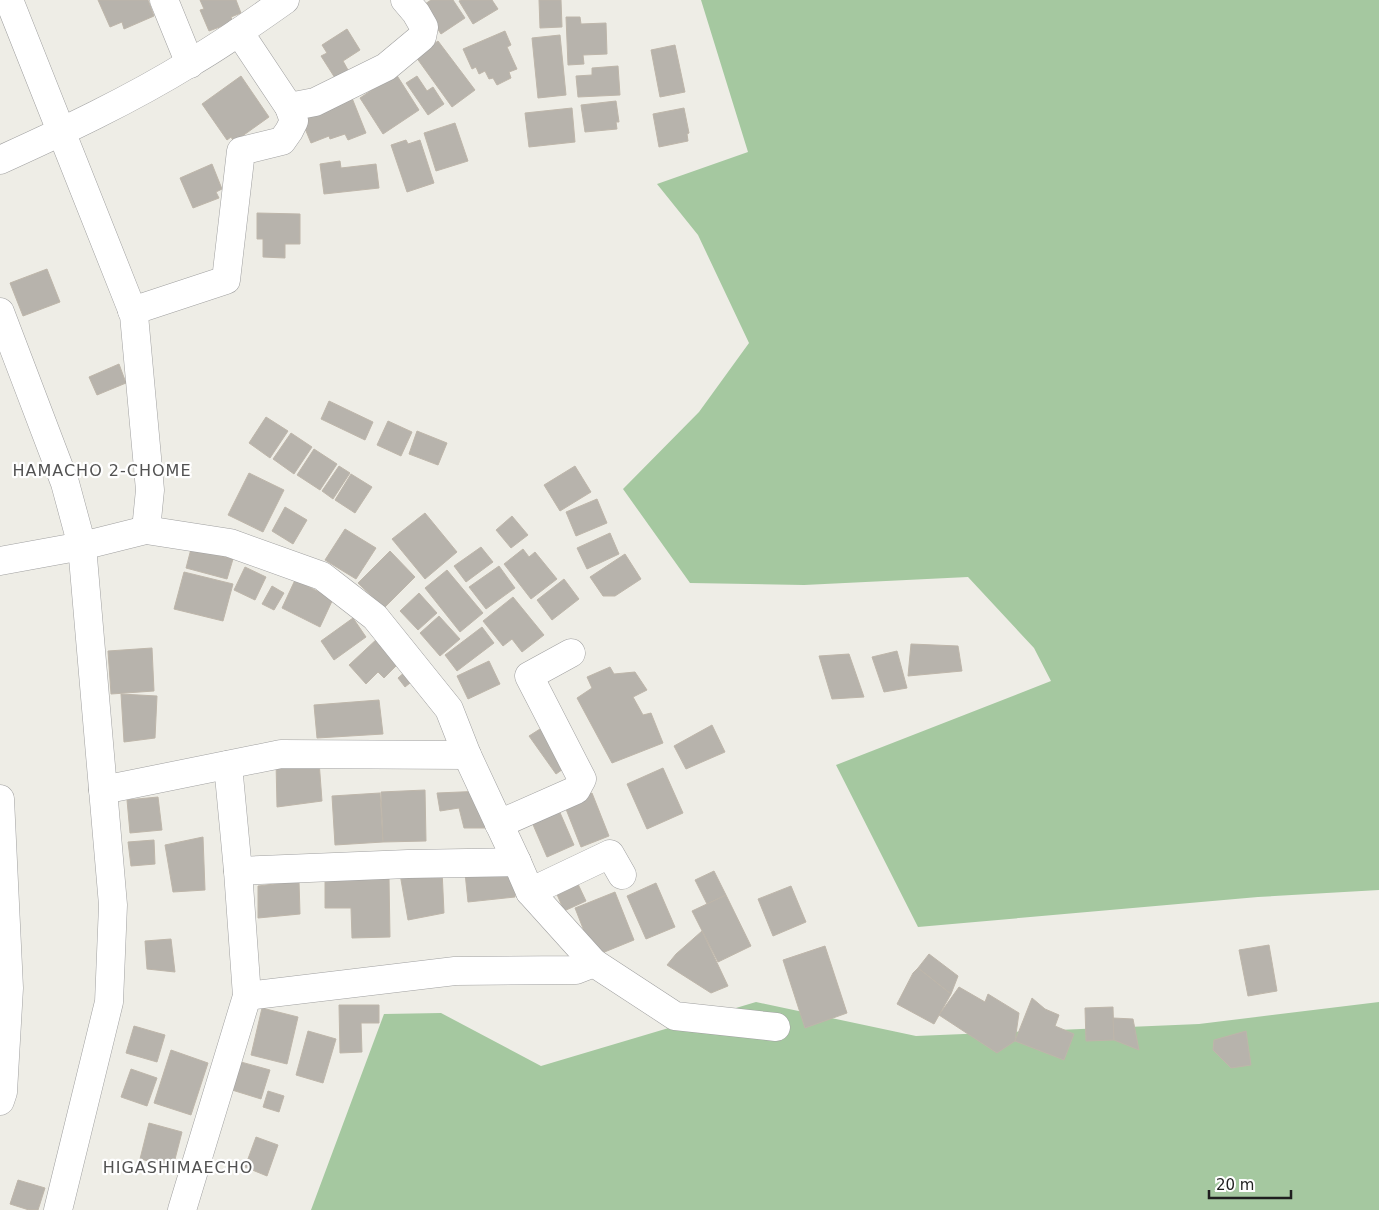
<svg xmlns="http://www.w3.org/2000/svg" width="1379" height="1210" viewBox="0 0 1379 1210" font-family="'DejaVu Sans',sans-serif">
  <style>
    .forest { fill: #a5c8a0 }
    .building { fill: #b7b3ac; stroke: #beb6aa }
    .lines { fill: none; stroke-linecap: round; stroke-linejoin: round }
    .minor-casing { stroke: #a0a0a0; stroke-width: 29 }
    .minor { stroke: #fff; stroke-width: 28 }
    .labels { text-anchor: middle; stroke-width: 4.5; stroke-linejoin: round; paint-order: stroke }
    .neighbourhood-label { font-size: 16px; letter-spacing: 1px; fill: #525252; stroke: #fff }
  </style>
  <rect width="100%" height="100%" fill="#eeede6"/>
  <g class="forest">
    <path d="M701 0H1379V890L1258 897 918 927 836 765 1051 681 1034 648 968 577 804 585 690 583 623 489 699 412 749 343 698 235 657 184 748 152Z"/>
    <path d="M756 1002 916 1036 1199 1024 1379 1002V1210H311L384 1014 441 1013 541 1066Z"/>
  </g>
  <g class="building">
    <path d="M98 0H148L154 16 124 29 122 22 110 27Z"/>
    <path d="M200 0H236L241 13 231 17 233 22 209 31 200 10 204 9Z"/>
    <path d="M431 0H453L465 18 441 34 422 6Z"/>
    <path d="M461 0H492L498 9 473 24 459 1Z"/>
    <path d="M539 0H561L562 27 540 28Z"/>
    <path d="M566 17H580L581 24 606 23 607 54 583 55 584 64 568 65Z"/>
    <path d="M347 29 360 50 343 61 348 70 335 78 321 56 327 53 322 45Z"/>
    <path d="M505 31 511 45 507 47 517 69 509 72 511 78 497 85 493 78 489 79 485 71 479 74 476 67 472 69 463 49Z"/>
    <path d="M560 35 566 95 538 98 532 38Z"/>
    <path d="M438 41 475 90 452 107 416 57Z"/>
    <path d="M675 45 685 92 660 97 651 50Z"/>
    <path d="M618 66 620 95 578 97 576 76 592 75V68Z"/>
    <path d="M396 74 419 110 383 134 360 98Z"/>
    <path d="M241 76 269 117 234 142 231 137 227 140 202 104Z"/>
    <path d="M417 76 427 91 433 87 444 104 428 115 406 83Z"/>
    <path d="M350 93 366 133 348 140 345 134 330 139 329 136 311 143 299 114Z"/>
    <path d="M616 101 619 122H616L617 129 585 132 581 105Z"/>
    <path d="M572 108 575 142 529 147 525 113Z"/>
    <path d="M684 108 689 133 687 134 688 141 659 147 653 114Z"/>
    <path d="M455 123 468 161 436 171 424 133Z"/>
    <path d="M406 140 408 144 420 140 434 183 407 192 391 145Z"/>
    <path d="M340 161 341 168 376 164 379 188 324 194 320 164Z"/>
    <path d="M212 164 222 189 216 192 219 198 193 208 180 178Z"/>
    <path d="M257 213 300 214V244H285V258L263 257V239H257Z"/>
    <path d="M47 269 60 302 23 316 10 283Z"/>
    <path d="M119 364 126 383 97 395 89 377Z"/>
    <path d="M329 401 373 422 365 440 321 419Z"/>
    <path d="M266 417 288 431 270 458 249 443Z"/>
    <path d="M388 421 412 432 401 456 377 445Z"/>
    <path d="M417 431 447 443 438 465 409 454Z"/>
    <path d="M291 433 312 447 294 474 273 459Z"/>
    <path d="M314 449 337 464 320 490 297 475Z"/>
    <path d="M339 466 350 473 333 499 322 491Z"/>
    <path d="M575 466 591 492 560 511 544 485Z"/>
    <path d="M249 473 284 490 263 532 228 515Z"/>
    <path d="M351 474 372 487 355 513 335 500Z"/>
    <path d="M597 499 607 523 576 536 566 512Z"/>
    <path d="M285 507 307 520 293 544 272 531Z"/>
    <path d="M425 513 457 552 425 579 392 539Z"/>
    <path d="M512 516 528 535 511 548 496 530Z"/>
    <path d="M345 529 376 548 356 579 325 560Z"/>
    <path d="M610 533 619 554 587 569 577 548Z"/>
    <path d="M481 547 493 562 466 582 454 566Z"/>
    <path d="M191 549 233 559 227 579 186 568Z"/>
    <path d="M523 549 529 557 535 552 557 579 531 599 504 564Z"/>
    <path d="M390 551 415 577 384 608 358 583Z"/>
    <path d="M625 554 641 579 615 596H603L590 577Z"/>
    <path d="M499 566 515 588 486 609 469 587Z"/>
    <path d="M245 567 266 577 255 600 234 590Z"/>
    <path d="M447 570 483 613 460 632 425 588Z"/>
    <path d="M184 572 233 584 223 621 174 609Z"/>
    <path d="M564 579 579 599 552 620 537 600Z"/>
    <path d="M295 580 333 599 320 627 282 608Z"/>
    <path d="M272 586 284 593 274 610 262 604Z"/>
    <path d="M419 593 437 613 418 630 400 611Z"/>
    <path d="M513 597 544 635 522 652 512 639 503 646 483 621Z"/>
    <path d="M439 616 460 639 440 656 420 633Z"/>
    <path d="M353 618 366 637 334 660 321 641Z"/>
    <path d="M482 627 494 643 457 671 445 655Z"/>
    <path d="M379 637 401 661 384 678 378 672 366 684 349 665Z"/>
    <path d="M911 644 958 646 962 671 908 676Z"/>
    <path d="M152 648 154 691 111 694 108 651Z"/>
    <path d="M897 651 907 688 884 692 872 657Z"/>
    <path d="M849 654 864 697 832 699 819 656Z"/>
    <path d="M489 661 500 684 468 699 457 676Z"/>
    <path d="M610 667 614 674 635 672 647 690 633 697 643 715 651 713 663 743 612 763 577 698 592 688 587 677Z"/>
    <path d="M407 670 415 679 405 687 398 678Z"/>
    <path d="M121 694 157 696 155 738 124 742Z"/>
    <path d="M379 700 383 734 317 738 314 705Z"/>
    <path d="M712 725 725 752 686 769 674 746Z"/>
    <path d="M540 729 566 767 556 774 529 736Z"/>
    <path d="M319 761 322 801 277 807 276 762Z"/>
    <path d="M663 768 683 813 647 829 627 784Z"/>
    <path d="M425 790 426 841 383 842 381 792Z"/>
    <path d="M484 791 488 828H464L459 808 440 811 437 793Z"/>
    <path d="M380 793 383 842 335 845 332 796Z"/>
    <path d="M592 793 609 836 581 847 564 804Z"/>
    <path d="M158 797 162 830 130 833 127 800Z"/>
    <path d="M558 808 574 845 547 857 531 820Z"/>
    <path d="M203 837 205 890 173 892 165 845Z"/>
    <path d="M154 840 155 864 131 866 128 842Z"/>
    <path d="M517 862 515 897 468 902 464 863Z"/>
    <path d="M442 870 444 913 408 920 400 874Z"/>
    <path d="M714 871 726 895 707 904 695 880Z"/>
    <path d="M389 878 390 937 352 938 351 908H325V879Z"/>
    <path d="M299 881 300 914 258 918V886Z"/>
    <path d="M577 882 586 901 564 911 556 892Z"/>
    <path d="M656 883 675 927 646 939 627 896Z"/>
    <path d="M791 886 806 922 773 936 758 899Z"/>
    <path d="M615 892 634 940 602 953 588 941 575 908Z"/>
    <path d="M726 895 751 946 718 962 692 911Z"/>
    <path d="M702 931 728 986 711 993 667 965 676 954Z"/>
    <path d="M171 939 175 972 147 969 145 941Z"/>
    <path d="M1269 945 1277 991 1248 996 1239 950Z"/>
    <path d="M825 946 847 1013 805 1028 783 960Z"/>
    <path d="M929 954 958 976 951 994 918 968Z"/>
    <path d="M918 968 951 994 934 1024 897 1004 913 973Z"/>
    <path d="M959 987 985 1002 988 994 1019 1013 1015 1041 997 1053 939 1015Z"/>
    <path d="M1032 998 1045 1009 1059 1015 1055 1026 1074 1034 1064 1060 1015 1041Z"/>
    <path d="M339 1005H379V1023H361L362 1052 340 1053Z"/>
    <path d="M1113 1007 1114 1040 1086 1041 1085 1008Z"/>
    <path d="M262 1008 298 1017 287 1064 251 1055Z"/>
    <path d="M1113 1018 1133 1019 1139 1050 1114 1040Z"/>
    <path d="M134 1026 165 1035 157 1062 126 1053Z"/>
    <path d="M308 1031 336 1039 323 1083 296 1075Z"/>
    <path d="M1246 1031 1251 1065 1231 1068 1213 1050 1214 1040Z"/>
    <path d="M171 1050 208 1063 191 1115 154 1103Z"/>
    <path d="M241 1062 270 1070 261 1099 232 1090Z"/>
    <path d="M131 1069 157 1078 147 1106 121 1097Z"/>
    <path d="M268 1091 284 1096 279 1112 263 1107Z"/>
    <path d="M149 1123 182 1132 173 1167 140 1159Z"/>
    <path d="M256 1137 278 1145 267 1176 245 1167Z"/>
    <path d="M18 1180 45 1188 38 1210H29L10 1204Z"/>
  </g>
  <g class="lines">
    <defs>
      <g id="minor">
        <path d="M9 0 134 315 150 490 146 530"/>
        <path d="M164 0 190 64"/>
        <path d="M289 107 315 102 386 67 422 37 424 27 416 13 405 0"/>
        <path d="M0 160C64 131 130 100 190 63 223 44 254 22 285 0"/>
        <path d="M132 311 226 280 241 151 282 141 289 131 294 121 289 107 239 32"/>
        <path d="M0 312 65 483 82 546 113 905 109 1002 58 1210"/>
        <path d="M0 561 82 546 146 530 230 543 322 576 375 617 449 709 467 755 517 862 530 892 594 963 675 1016 776 1027"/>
        <path d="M103 790 281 754 467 755"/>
        <path d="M0 799 9 988 3 1092 0 1101"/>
        <path d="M499 824 576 790 582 779 529 676 571 653"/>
        <path d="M238 871 408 864 517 862"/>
        <path d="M530 892 610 854 622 875"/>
        <path d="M247 996 455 971 576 970 594 963"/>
        <path d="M182 1210 247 996 238 871 228 765"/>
      </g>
    </defs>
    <use href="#minor" class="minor-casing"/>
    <use href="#minor" class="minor"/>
  </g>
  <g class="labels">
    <g class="neighbourhood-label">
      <text x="102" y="476">HAMACHO 2-CHOME</text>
      <text x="178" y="1173">HIGASHIMAECHO</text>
    </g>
  </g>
  <path d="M1209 1190v8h82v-8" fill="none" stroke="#1f1f1f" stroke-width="2.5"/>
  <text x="1216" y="1190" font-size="15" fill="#1f1f1f" stroke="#ffffff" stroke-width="4" paint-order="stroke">20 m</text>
</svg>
